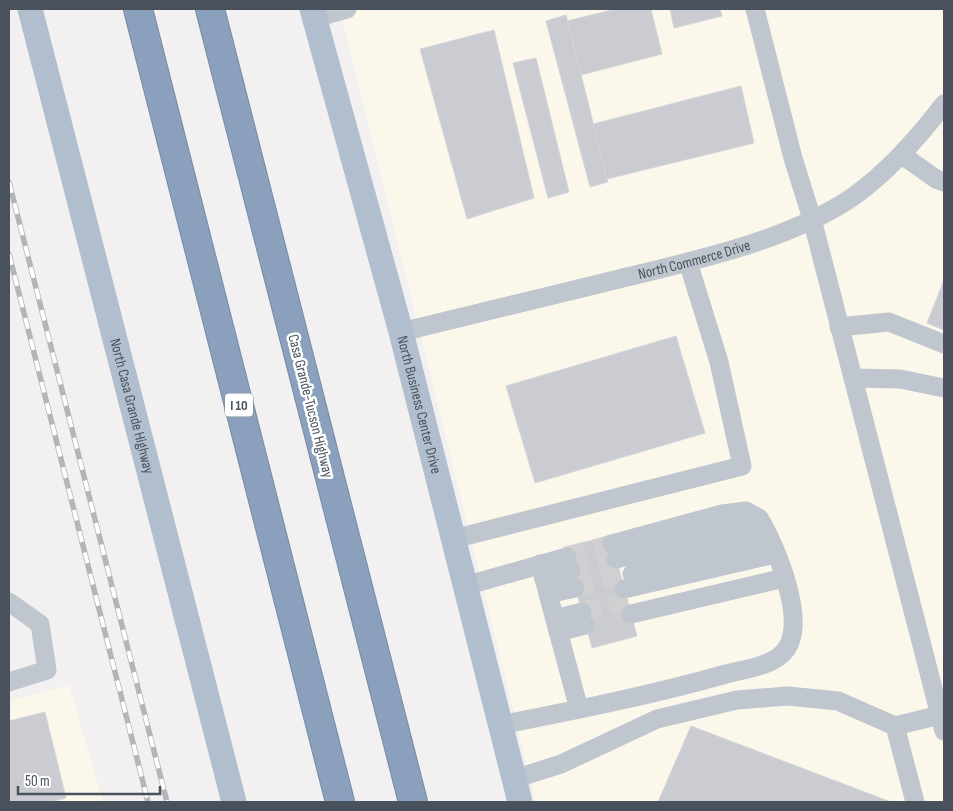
<svg xmlns="http://www.w3.org/2000/svg" width="953" height="811" viewBox="0 0 953 811" font-family="'Sofia Sans Condensed',sans-serif">
  <style>
    .commercial { fill: #fbf7eb }
    .building { fill: #caccd2; stroke: #d4d6db }
    .lines { fill: none; stroke-linecap: round; stroke-linejoin: round }
    .minor-tunnel { stroke: #d0d0d2; stroke-width: 19; stroke-dasharray: 19 9; stroke-linecap: butt }
    .highway-casing { stroke: #758ba7; stroke-width: 30 }
    .minor { stroke: #bfc6ce; stroke-width: 19 }
    .major { stroke: #b1becd; stroke-width: 25 }
    .highway { stroke: #8aa0bc; stroke-width: 28 }
    .rail-casing { stroke: #b2b5ba; stroke-width: 5.5 }
    .rail { stroke: #fff; stroke-width: 4; stroke-dasharray: 11; stroke-linecap: butt }
    .labels { text-anchor: middle; stroke-width: 5; stroke-linejoin: round; paint-order: stroke }
    .shield { fill: #fff; stroke: #80868d; stroke-width: 1 }
    .shield-label { font-size: 14px; font-weight: bold; fill: #49525c }
    .street-label { font-size: 15px; fill: #49525c; stroke: #fff }
  </style>
  <rect width="100%" height="100%" fill="#f2f0f0"/>
  <g class="commercial">
    <path d="M340 9H944V802H536Z"/>
    <path d="M69 685 103 802H9V701Z"/>
  </g>
  <g class="building">
    <path d="M616 9H651L662 54 581 75 567 21Z"/>
    <path d="M670 9H720L722 16 674 28Z"/>
    <path d="M566 15 608 182 590 187 546 21Z"/>
    <path d="M494 30 534 198 467 219 420 49Z"/>
    <path d="M536 58 569 192 548 198 513 63Z"/>
    <path d="M741 86 754 143 607 179 593 124Z"/>
    <path d="M944 280V330L927 323Z"/>
    <path d="M676 336 705 433 535 483 506 386Z"/>
    <path d="M610 536 637 636 592 648 564 547Z"/>
    <path d="M45 712 66 798 50 802H9V721Z"/>
    <path d="M691 726 891 802H658Z"/>
  </g>
  <g class="lines">
    <g class="minor-tunnel">
      <path d="M567 557 612 544"/>
      <path d="M571 570 616 559"/>
      <path d="M575 588 621 576"/>
      <path d="M582 612 628 601"/>
    </g>
    <defs>
      <g id="highway">
        <path d="M138 9 340 802"/>
        <path d="M210 9 413 802"/>
      </g>
    </defs>
    <use href="#highway" class="highway-casing"/>
    <g class="minor">
      <path d="M755 9 793 158 812 219 944 731"/>
      <path d="M314 18 347 9"/>
      <path d="M902 155 936 179 944 182"/>
      <path d="M839 327 889 322 944 344"/>
      <path id="s1" d="M401 332C474 314 546 297 619 279 693 261 791 240 854 196 889 171 918 138 944 104"/>
      <path d="M853 378 900 379 944 388"/>
      <path d="M453 539 742 466 719 362 688 262"/>
      <path d="M616 559 762 524"/>
      <path d="M540 564 579 709"/>
      <path d="M632 574 769 539"/>
      <path d="M544 578 571 570"/>
      <path d="M465 586 567 557"/>
      <path d="M624 589 775 554"/>
      <path d="M548 594 575 588"/>
      <path d="M9 602 40 624 47 670 9 682"/>
      <path d="M631 614 784 578"/>
      <path d="M555 619 582 612"/>
      <path d="M558 632 585 625"/>
      <path d="M500 725C576 710 652 695 726 674 744 669 769 667 783 653 810 626 776 546 759 518L746 511 722 514 612 544"/>
      <path d="M514 779 561 764 657 719 737 700 788 696 838 701 895 726"/>
      <path d="M915 802 895 726 940 715"/>
    </g>
    <g class="major">
      <path id="s2" d="M30 9 234 802"/>
      <path id="s3" d="M312 9 401 332 520 802"/>
    </g>
    <use href="#highway" class="highway"/>
    <defs>
      <g id="rail">
        <path d="M9 182 167 802"/>
        <path d="M9 254 148 802"/>
      </g>
    </defs>
    <use href="#rail" class="rail-casing"/>
    <use href="#rail" class="rail"/>
  </g>
  <g class="labels">
    <rect class="shield" x="225" y="393.5" width="28" height="23" rx="4"/>
    <g class="shield-label">
      <text x="239" y="410">I 10</text>
    </g>
    <g class="street-label">
      <text dy="5" stroke="none"><textPath href="#s1" startOffset="302">North Commerce Drive</textPath></text>
      <text dy="5" stroke="none"><textPath href="#s2" startOffset="410">North Casa Grande Highway</textPath></text>
      <text dy="5" stroke="none"><textPath href="#s3" startOffset="410">North Business Center Drive</textPath></text>
      <text transform="translate(311 406) rotate(76)" y="5">Casa Grande-Tucson Highway</text>
    </g>
  </g>
  <rect width="953" height="811" fill="none" stroke="#49525c" stroke-width="20"/>
  <path d="M18 786v8h142v-8" fill="none" stroke="#49525c" stroke-width="2.5"/>
  <text x="25" y="786" font-size="15" fill="#49525c" stroke="#ffffff" stroke-width="4" paint-order="stroke">50 m</text>
</svg>
